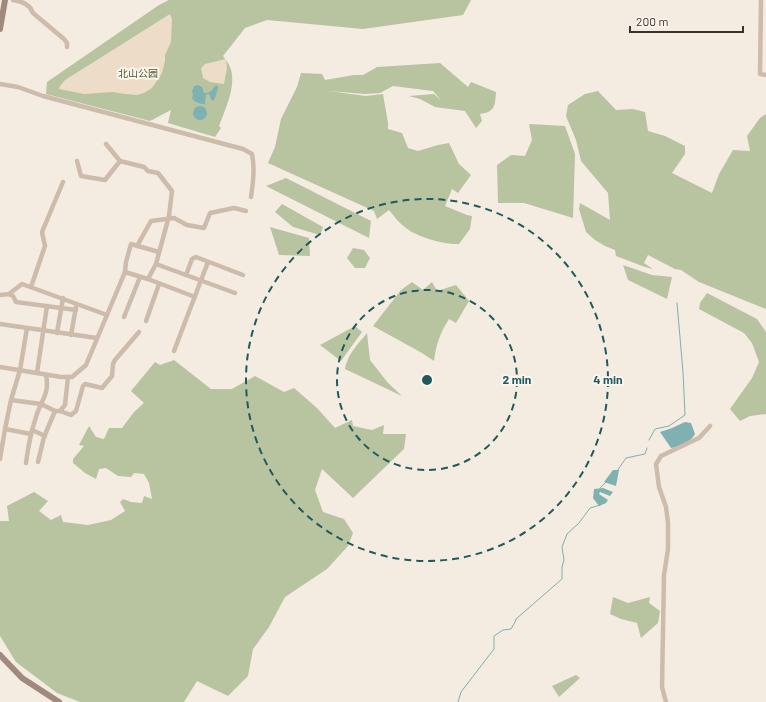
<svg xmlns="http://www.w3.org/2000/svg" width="766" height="702" viewBox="0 0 766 702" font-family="Barlow,'Noto Sans SC',sans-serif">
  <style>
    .green { fill: #b8c4a0 }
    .plaza { fill: #ecdcc8 }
    .water { fill: #7fb0b2 }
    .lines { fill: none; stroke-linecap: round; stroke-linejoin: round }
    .stream { stroke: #7fb0b2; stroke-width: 1 }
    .street { stroke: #cdbbac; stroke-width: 4.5 }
    .secondary { stroke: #a18a7d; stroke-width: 6 }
    .ring { fill: none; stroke: #1f5a5e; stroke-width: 2; stroke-dasharray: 7 5 }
    .labels { text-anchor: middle; stroke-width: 4; stroke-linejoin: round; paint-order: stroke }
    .park-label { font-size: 10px; fill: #4a5a2e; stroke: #fbf5ee }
    .centre { fill: #1f5a5e; stroke: #fbf5ee; stroke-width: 2 }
    .ring-label { font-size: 12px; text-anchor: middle; font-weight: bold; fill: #1f5a5e; stroke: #fbf5ee; stroke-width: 4; stroke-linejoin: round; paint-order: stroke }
  </style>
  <rect width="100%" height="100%" fill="#f4ebe1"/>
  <g class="green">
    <path d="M169 0H471L463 15 363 29 267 20 245 28 223 56C226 60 230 65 231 70 236 87 225 110 219 126L221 128 215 137 168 123 171 110 150 121 46 94 47 82 159 5Z"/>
    <path d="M440 63 468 87 471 82 496 92C495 106 495 112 480 114L482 121 476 128 465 111 435 107 420 99 409 96 434 94 441 100 433 91 393 86 380 93 365 94 329 91 366 96 383 94 388 123V129L402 133 408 148 418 151 438 145 449 143 459 164 471 175 458 193 452 189 445 206 467 215 472 216 470 229 459 244C445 245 417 237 406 228 399 223 394 216 389 210L377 219 374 211 268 163 275 147 281 119 297 87 301 73 322 74 325 80 354 75H363L377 67Z"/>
    <path d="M598 91 616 110 633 109 645 112 648 131 665 136 685 146V154L672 173 712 193 719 174 733 150 750 151 747 136 760 118 766 114V309L699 282 681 270 675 269 648 255 644 263 653 269 645 267 616 256 615 250 605 246 595 240 586 232 579 209 580 203 610 220 608 193 581 161 576 140 566 116 568 105 585 94Z"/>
    <path d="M529 124 565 126 575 154 573 218 524 203H498L497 165 511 155 525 156 532 140Z"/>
    <path d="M286 178 371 221 369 238 266 186Z"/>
    <path d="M282 204 323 227 320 235 293 227 275 212Z"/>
    <path d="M270 227 309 238 310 256 279 255Z"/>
    <path d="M353 248 364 250 370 258 365 268H355L347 258Z"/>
    <path d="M623 265 652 275 672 277 667 299 628 280Z"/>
    <path d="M412 282 423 290 432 282 437 291 456 285 469 301 456 323 449 319C440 333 436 345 434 361L422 353 373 326 401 290Z"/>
    <path d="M707 293 757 319 766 332V414L750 416 740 421 730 409 752 378 759 362 752 343 744 333 699 309 700 303Z"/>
    <path d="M355 326 362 332 341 361 320 345Z"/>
    <path d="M367 333 370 360 388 383 402 396 345 369C347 355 358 344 367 333Z"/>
    <path d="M174 360 211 389H232L255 376 284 392 294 388 317 408 335 428 352 420 353 426 372 430 384 425 383 434H406L404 449 353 498 322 469 315 490 323 512 344 519 353 533 348 546 327 569 285 597 269 627 253 649 248 676 228 696 197 681 184 702H80L57 693 16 662 0 636V521H9L7 506 34 492 48 501 39 511 51 520 61 515 63 522 88 525 111 520 125 511 120 502 123 499 131 502 142 503 144 496 152 499 149 483 144 474 134 473 131 477 118 476 106 468 99 469 96 479 85 473 73 463V459L84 446 79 445 89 426 96 437 104 439 109 428H122L134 412 144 403 131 391 155 362 160 365Z"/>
    <path d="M613 597 628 603 650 597 649 603 660 611 658 623 641 638 637 623 621 619 610 614Z"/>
    <path d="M576 675 580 678 559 697 552 686Z"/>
  </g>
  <g class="plaza">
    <path d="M170 14 172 19 171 42 165 55V61L162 73 152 88 144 93 137 95 125 94 113 92 84 94 59 89 60 86 65 80Z"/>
    <path d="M226 59 227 68 224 84 210 82 203 78 201 68 205 64Z"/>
  </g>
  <g class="water">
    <path d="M198 85 202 87 204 93C211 94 212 89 216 85L218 87 217 92 214 100 212 101 209 94 206 95 205 104C200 104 194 102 192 98L193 95 192 91 194 86Z"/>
    <circle cx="200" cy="113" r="7"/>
    <path d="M685 422 691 423 695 434C692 441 679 447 671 448L660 432 672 428Z"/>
    <path d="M613 470H619L616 486 604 482Z"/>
    <path d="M603 488 613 492 610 496 600 492 599 494 608 500 606 503 599 506 593 498 594 489Z"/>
  </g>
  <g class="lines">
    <g class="stream">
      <path d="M649 440 655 429 669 426 685 415 683 372 677 303"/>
      <path d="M617 471 626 458 645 454 647 448"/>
      <path d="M600 488 606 482"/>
      <path d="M458 702 461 692 494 649V636L503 630 511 629 515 622 516 619 562 579V567L564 560 562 547 567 534 579 523 590 508 600 505"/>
    </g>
    <g class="street">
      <path d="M13 0C21 1 30 4 33 13L64 39 67 43V47"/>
      <path d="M761 0 760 74 766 75"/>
      <path d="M0 84 18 87 43 96 243 149 252 154C255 169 253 182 251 197"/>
      <path d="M106 144 120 161 144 167 148 171 158 173 172 191 169 216 156 264"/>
      <path d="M77 161 81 176 105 180 120 161"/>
      <path d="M137 246 151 221 174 218 187 225 204 228 210 213 234 208 246 211"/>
      <path d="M125 272 126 262 131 244 159 252"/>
      <path d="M186 275 192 259 196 257 243 275"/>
      <path d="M148 279 195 297"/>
      <path d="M31 287 45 246 42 232 63 182"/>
      <path d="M9 294 13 296 16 302 76 310"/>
      <path d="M0 295 9 294 22 284 107 315"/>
      <path d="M124 317 140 277"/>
      <path d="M146 321 159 284"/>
      <path d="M0 324 97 338"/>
      <path d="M57 333 63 298"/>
      <path d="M71 335 76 307"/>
      <path d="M174 351 208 262"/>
      <path d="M0 367 61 377H72L86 365 125 272 148 279 156 264 235 293"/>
      <path d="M37 373 47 306"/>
      <path d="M11 400 41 404 55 411"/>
      <path d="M60 411 71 415 76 411 83 386 85 384 102 388 112 376 113 364 115 360 139 332"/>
      <path d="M5 429 11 400 20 370 27 328"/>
      <path d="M32 430 45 436"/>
      <path d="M0 459 5 429 31 434"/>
      <path d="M38 462 44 437 55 411H60L65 405 68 377"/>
      <path d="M26 463C28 447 31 432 36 417 41 400 50 394 46 375"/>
      <path d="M666 702 662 687 664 575 668 549V523L666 507 659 487 656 464 661 456 699 438 710 426"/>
    </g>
    <g class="secondary">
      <path d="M0 29 5 0"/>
      <path d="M0 655 22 678 59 702"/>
    </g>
  </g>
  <g class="ring">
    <circle cx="427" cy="380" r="90"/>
    <circle cx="427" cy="380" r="181"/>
  </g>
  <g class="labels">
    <g class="park-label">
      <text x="138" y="77">北山公园</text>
    </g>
  </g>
  <circle cx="427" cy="380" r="6" class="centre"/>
  <g class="ring-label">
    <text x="517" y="384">2 min</text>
    <text x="608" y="384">4 min</text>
  </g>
  <path d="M630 26v6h113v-6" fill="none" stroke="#3b302b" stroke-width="2"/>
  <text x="636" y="26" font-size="12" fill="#3b302b" stroke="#fbf5ee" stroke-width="3" paint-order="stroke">200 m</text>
</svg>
